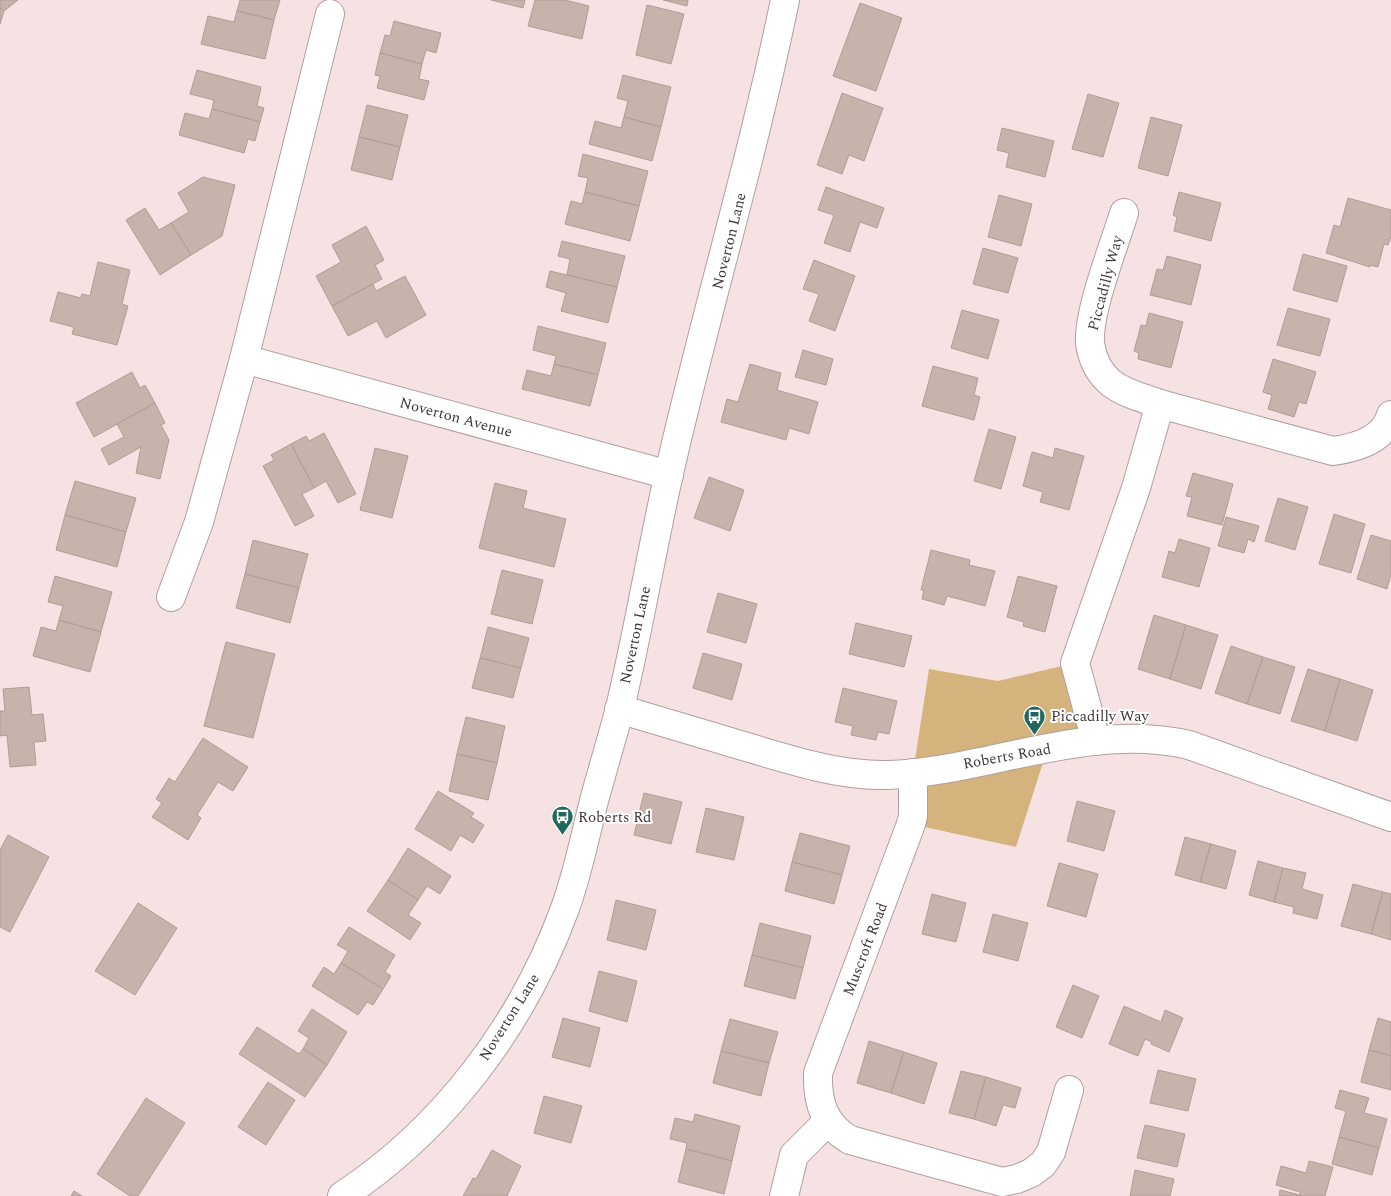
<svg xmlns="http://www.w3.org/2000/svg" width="1391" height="1196" viewBox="0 0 1391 1196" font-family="Spectral,serif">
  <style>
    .green { fill: #d5b37c }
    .building { fill: #c6b4ac; stroke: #af9d95 }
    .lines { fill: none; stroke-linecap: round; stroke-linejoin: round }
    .minor-casing { stroke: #b29ea0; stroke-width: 30 }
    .minor { stroke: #fff; stroke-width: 28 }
    .labels { text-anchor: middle; stroke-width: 4; stroke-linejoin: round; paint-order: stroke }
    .street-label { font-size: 15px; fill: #403738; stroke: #fff }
    .poi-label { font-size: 15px; fill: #403738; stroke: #fff; text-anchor: start }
  </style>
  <rect width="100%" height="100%" fill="#f7e2e3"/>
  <path class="green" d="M1075 663 1096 741 1047 750 1016 847 911 824 913 773 929 669 998 681Z"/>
  <g class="building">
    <path d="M0 0H18L4 11 0 8Z"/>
    <path d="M240 0H280L274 20 237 11Z"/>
    <path d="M491 0H525L523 8Z"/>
    <path d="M535 0H565L589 6 582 39 528 26Z"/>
    <path d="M663 0H688L687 6Z"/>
    <path d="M860 3 902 18 876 91 833 76Z"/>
    <path d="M647 5 684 14 671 64 636 55Z"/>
    <path d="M0 8 4 11 0 24Z"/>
    <path d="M237 11 274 20 265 59 201 44 208 16 234 22Z"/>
    <path d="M394 21 441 33 436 53 426 50 422 64 380 53 385 35 390 36Z"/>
    <path d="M380 53 422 64 419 79 429 81 424 100 377 88 380 76 375 75Z"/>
    <path d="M197 70 261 87 257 106 264 108 260 122 212 109 214 100 190 94Z"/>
    <path d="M623 75 671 87 661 127 624 117 628 101 617 98Z"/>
    <path d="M842 93 883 108 864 161 849 155 842 174 817 165Z"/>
    <path d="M1088 94 1119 103 1103 157 1072 149Z"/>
    <path d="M367 105 408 115 400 147 359 137Z"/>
    <path d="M212 109 260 122 255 141 248 139 244 153 179 135 185 113 209 119Z"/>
    <path d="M624 117 661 127 652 161 589 144 595 121 621 128Z"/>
    <path d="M1151 117 1182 125 1168 176 1138 168Z"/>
    <path d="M1002 128 1054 141 1045 177 1006 167 1009 153 997 150Z"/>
    <path d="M359 137 400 147 392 180 351 170Z"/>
    <path d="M583 154 648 171 639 206 585 192 588 178 578 176Z"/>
    <path d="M203 177 235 185 222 236 191 255 171 223 189 212 178 193Z"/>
    <path d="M826 187 884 208 877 228 860 222 850 252 824 243 834 215 818 210Z"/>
    <path d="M585 192 639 206 630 241 565 224 571 201 582 204Z"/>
    <path d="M1179 192 1221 203 1211 241 1174 231 1177 217 1173 215Z"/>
    <path d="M999 195 1032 204 1021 246 988 237Z"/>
    <path d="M1348 198 1391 210V236L1388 245 1384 244 1378 267 1370 265V267L1326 253 1334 225 1340 227Z"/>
    <path d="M145 208 159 230 171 223 191 255 160 275 126 220Z"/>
    <path d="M366 226 384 260 375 265 382 279 332 306 316 276 341 262 332 245Z"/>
    <path d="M562 241 625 256 617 287 567 275 570 259 558 256Z"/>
    <path d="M983 248 1018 258 1008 293 973 284Z"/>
    <path d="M1303 254 1347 266 1337 302 1293 290Z"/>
    <path d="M1167 256 1201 265 1191 305 1150 295 1157 269 1163 270Z"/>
    <path d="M814 260 855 276 835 331 809 321 819 294 803 289Z"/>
    <path d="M98 262 130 270 122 304 128 306 117 345 72 334 74 327 50 321 58 292 81 298 82 294 90 296Z"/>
    <path d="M550 271 617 287 608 323 561 311 566 293 546 287Z"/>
    <path d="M405 276 426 315 386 338 377 321 348 336 332 306 373 284 376 291Z"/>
    <path d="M1288 308 1330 319 1320 356 1277 345Z"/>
    <path d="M962 310 999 320 988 359 951 348Z"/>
    <path d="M1149 313 1183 322 1171 368 1138 359 1139 353 1134 351 1141 325 1146 326Z"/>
    <path d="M538 326 606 343 598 375 554 364 556 356 533 350Z"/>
    <path d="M803 350 833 359 826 385 795 377Z"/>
    <path d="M1273 359 1316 372 1306 404 1299 402 1294 417 1268 409 1272 395 1263 392Z"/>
    <path d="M554 364 598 375 590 406 522 389 527 370 551 376Z"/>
    <path d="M750 364 781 373 777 390 818 402 809 434 789 428 786 440 721 422 727 399 738 402Z"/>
    <path d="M933 366 978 378 974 395 980 397 974 420 922 406Z"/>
    <path d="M132 372 140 388 145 385 155 403 94 437 76 403Z"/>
    <path d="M155 403 165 423 161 425 169 440 160 479 136 473 141 447 109 465 101 449 124 437 117 424Z"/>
    <path d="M989 429 1016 437 1001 489 974 481Z"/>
    <path d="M324 433 356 494 338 503 326 481 314 488 291 444 306 436 309 441Z"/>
    <path d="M291 444 314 488 302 494 314 516 295 526 263 466 274 460 271 455Z"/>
    <path d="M375 448 408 456 392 518 360 510Z"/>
    <path d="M1055 448 1084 456 1069 510 1040 502 1043 492 1023 486 1032 452 1053 458Z"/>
    <path d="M1193 473 1233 484 1222 525 1187 516 1192 497 1186 496Z"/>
    <path d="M709 477 744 490 730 531 694 518Z"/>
    <path d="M75 481 136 498 126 532 65 515Z"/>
    <path d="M495 483 527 491 523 508 566 519 554 567 479 548Z"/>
    <path d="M1278 498 1308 507 1295 550 1265 541Z"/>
    <path d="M1334 514 1365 524 1351 573 1319 564Z"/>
    <path d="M65 515 126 532 117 567 56 550Z"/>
    <path d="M1226 517 1259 526 1254 542 1248 539 1244 553 1218 546Z"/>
    <path d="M1371 535 1391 541V574L1387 589 1357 579Z"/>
    <path d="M1179 539 1210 548 1199 587 1162 577 1169 551 1175 553Z"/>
    <path d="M253 540 308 554 299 588 245 574Z"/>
    <path d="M931 550 970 560 969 565 995 571 985 606 947 596 944 605 922 599 924 590H921Z"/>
    <path d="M502 570 543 580 532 624 491 614Z"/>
    <path d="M245 574 299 588 290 623 236 608Z"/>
    <path d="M55 576 112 592 101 632 59 620 63 606 48 602Z"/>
    <path d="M1018 576 1057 586 1045 632 1023 626 1024 622 1007 617Z"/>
    <path d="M718 593 757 604 746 643 707 632Z"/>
    <path d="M1154 615 1186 625 1170 679 1138 669Z"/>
    <path d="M59 620 101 632 90 672 33 656 41 627 56 631Z"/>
    <path d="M856 623 912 636 904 667 849 654Z"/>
    <path d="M1186 625 1218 635 1201 689 1170 679Z"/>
    <path d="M488 627 529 638 521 668 480 658Z"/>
    <path d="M226 642 275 654 253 738 204 726Z"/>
    <path d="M1231 646 1263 657 1247 704 1215 693Z"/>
    <path d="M703 653 742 664 732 700 693 688Z"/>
    <path d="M1263 657 1295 667 1280 714 1247 704Z"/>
    <path d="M480 658 521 668 513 698 472 688Z"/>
    <path d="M1308 669 1340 679 1325 731 1291 721Z"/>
    <path d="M1340 679 1373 690 1357 741 1325 731Z"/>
    <path d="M29 687 32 715 43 714 46 741 34 742 36 765 10 767 7 735 0 736V711H5L3 689Z"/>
    <path d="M843 688 897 701 889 734 878 732 876 740 851 735 853 726 835 722Z"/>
    <path d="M466 717 505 726 497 763 457 754Z"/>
    <path d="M203 738 248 767 233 791 218 782 197 815 201 818 188 840 152 817 162 803 156 799 169 778 175 782Z"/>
    <path d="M457 754 497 763 488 800 449 791Z"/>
    <path d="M438 791 474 813 471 817 484 825 473 843 460 835 451 851 415 829Z"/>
    <path d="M644 793 682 802 671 844 634 835Z"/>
    <path d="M1077 801 1115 811 1104 851 1067 841Z"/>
    <path d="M706 808 744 817 734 860 696 852Z"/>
    <path d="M800 833 850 846 842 875 792 862Z"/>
    <path d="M8 835 49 857 10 932 0 927V850Z"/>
    <path d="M1185 837 1211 844 1200 882 1175 875Z"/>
    <path d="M1211 844 1236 851 1226 889 1200 882Z"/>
    <path d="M408 848 451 876 440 894 427 886 418 900 388 880Z"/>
    <path d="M1258 861 1283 868 1274 902 1249 895Z"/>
    <path d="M792 862 842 875 834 904 785 891Z"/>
    <path d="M1059 863 1098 874 1086 917 1047 906Z"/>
    <path d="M1283 868 1306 873 1302 889 1323 895 1317 919 1293 913 1294 907 1274 902Z"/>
    <path d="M388 880 418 900 408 915 421 923 410 940 367 911Z"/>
    <path d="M1353 884 1383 892 1371 934 1341 926Z"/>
    <path d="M1383 892 1391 894V940L1371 934Z"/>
    <path d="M932 894 966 903 956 942 922 934Z"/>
    <path d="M616 900 656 910 646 950 607 940Z"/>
    <path d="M138 903 177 928 135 995 95 971Z"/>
    <path d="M993 914 1028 923 1018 961 983 952Z"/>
    <path d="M760 923 811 936 803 968 752 955Z"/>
    <path d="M349 927 395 955 385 972 391 976 383 989 341 963 348 951 337 945Z"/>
    <path d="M752 955 803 968 795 999 744 986Z"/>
    <path d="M341 963 383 989 373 1005 367 1002 358 1015 312 986 324 967 334 974Z"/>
    <path d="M599 971 637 981 627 1022 589 1011Z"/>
    <path d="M1073 985 1099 996 1082 1038 1056 1027Z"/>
    <path d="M1124 1006 1161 1022 1165 1010 1183 1018 1169 1052 1151 1044 1152 1042 1145 1039 1138 1056 1109 1044Z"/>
    <path d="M312 1009 347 1032 327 1065 303 1049 309 1038 298 1031Z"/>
    <path d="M563 1018 600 1028 590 1067 552 1057Z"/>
    <path d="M1378 1018 1391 1022V1056L1369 1050Z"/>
    <path d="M730 1019 778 1032 769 1063 721 1051Z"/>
    <path d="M257 1027 299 1054 303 1049 327 1065 305 1097 239 1054Z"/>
    <path d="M869 1041 904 1052 891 1093 857 1083Z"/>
    <path d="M1369 1050 1391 1056V1090L1361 1082Z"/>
    <path d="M721 1051 769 1063 761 1096 713 1083Z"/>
    <path d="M904 1052 937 1063 924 1104 891 1093Z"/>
    <path d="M1158 1070 1196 1079 1188 1111 1150 1103Z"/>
    <path d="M961 1071 986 1077 974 1119 949 1113Z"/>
    <path d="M986 1077 1021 1088 1015 1108 1003 1105 996 1126 974 1119Z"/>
    <path d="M268 1082 295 1100 266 1145 238 1127Z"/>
    <path d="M1340 1090 1369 1098 1364 1113 1387 1119 1379 1148 1339 1137 1346 1111 1335 1108Z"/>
    <path d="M544 1096 582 1106 571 1143 534 1133Z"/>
    <path d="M146 1098 185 1123 138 1196H130L97 1174Z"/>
    <path d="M695 1114 740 1126 732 1161 686 1149 687 1143 670 1139 675 1118 693 1122Z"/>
    <path d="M1145 1125 1185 1134 1177 1167 1137 1158Z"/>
    <path d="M1339 1137 1379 1148 1372 1175 1332 1164Z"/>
    <path d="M686 1149 732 1161 724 1194 678 1182Z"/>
    <path d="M492 1150 521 1166 507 1196H463L473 1178 476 1179Z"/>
    <path d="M1309 1161 1333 1167 1325 1196H1279L1280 1190 1300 1195V1192L1276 1185 1281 1166 1306 1173Z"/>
    <path d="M1135 1170 1174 1179 1170 1196H1130Z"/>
    <path d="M74 1191 82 1196H71Z"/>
  </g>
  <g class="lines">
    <defs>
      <g id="minor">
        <path d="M1124 213C1114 246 1088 311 1090 343 1092 358 1099 373 1111 383 1125 394 1144 398 1160 404"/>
        <path d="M244 359 330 14"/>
        <path d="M171 597 199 522 244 359 669 475"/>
        <path d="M619 709C663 722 706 735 750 748 794 761 840 776 887 775 987 772 1089 721 1189 745L1391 817"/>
        <path d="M1096 741 1075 663 1136 488 1160 404 1333 451C1355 448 1384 440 1391 415"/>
        <path d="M913 773V816L911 824 818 1073C817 1102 824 1125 850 1140L1002 1182 1017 1179 1031 1173 1043 1164 1051 1152 1069 1090"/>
        <path d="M342 1196C444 1129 522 1025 564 911 578 874 585 835 595 797 603 768 612 738 620 708 638 632 651 554 668 478 704 318 752 161 785 0"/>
        <path d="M784 1196 794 1155 828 1121"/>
      </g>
    </defs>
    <use href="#minor" class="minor-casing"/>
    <use href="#minor" class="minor"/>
  </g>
  <defs>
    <symbol id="bus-pin" viewBox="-11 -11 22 30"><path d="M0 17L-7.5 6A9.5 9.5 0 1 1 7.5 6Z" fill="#20685d" stroke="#fff"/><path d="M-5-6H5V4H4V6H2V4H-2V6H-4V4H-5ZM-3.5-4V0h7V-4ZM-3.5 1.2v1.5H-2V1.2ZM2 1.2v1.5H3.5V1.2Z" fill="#fff"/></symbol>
  </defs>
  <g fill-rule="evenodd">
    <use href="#bus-pin" x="1022" y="704" width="25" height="34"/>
    <use href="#bus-pin" x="550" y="804" width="25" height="34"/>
  </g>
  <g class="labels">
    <g class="street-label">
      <text transform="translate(729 241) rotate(-76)" y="5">Noverton Lane</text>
      <text transform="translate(1105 283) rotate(-75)" y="5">Piccadilly Way</text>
      <text transform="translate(456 417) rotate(15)" y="5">Noverton Avenue</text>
      <text transform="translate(635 635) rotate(-78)" y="5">Noverton Lane</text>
      <text transform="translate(1007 756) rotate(-10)" y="5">Roberts Road</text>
      <text transform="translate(865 949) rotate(-69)" y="5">Muscroft Road</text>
      <text transform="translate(509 1017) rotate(-58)" y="5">Noverton Lane</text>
    </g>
    <g class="poi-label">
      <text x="1051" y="721">Piccadilly Way</text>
      <text x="578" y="822">Roberts Rd</text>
    </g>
  </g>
</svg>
